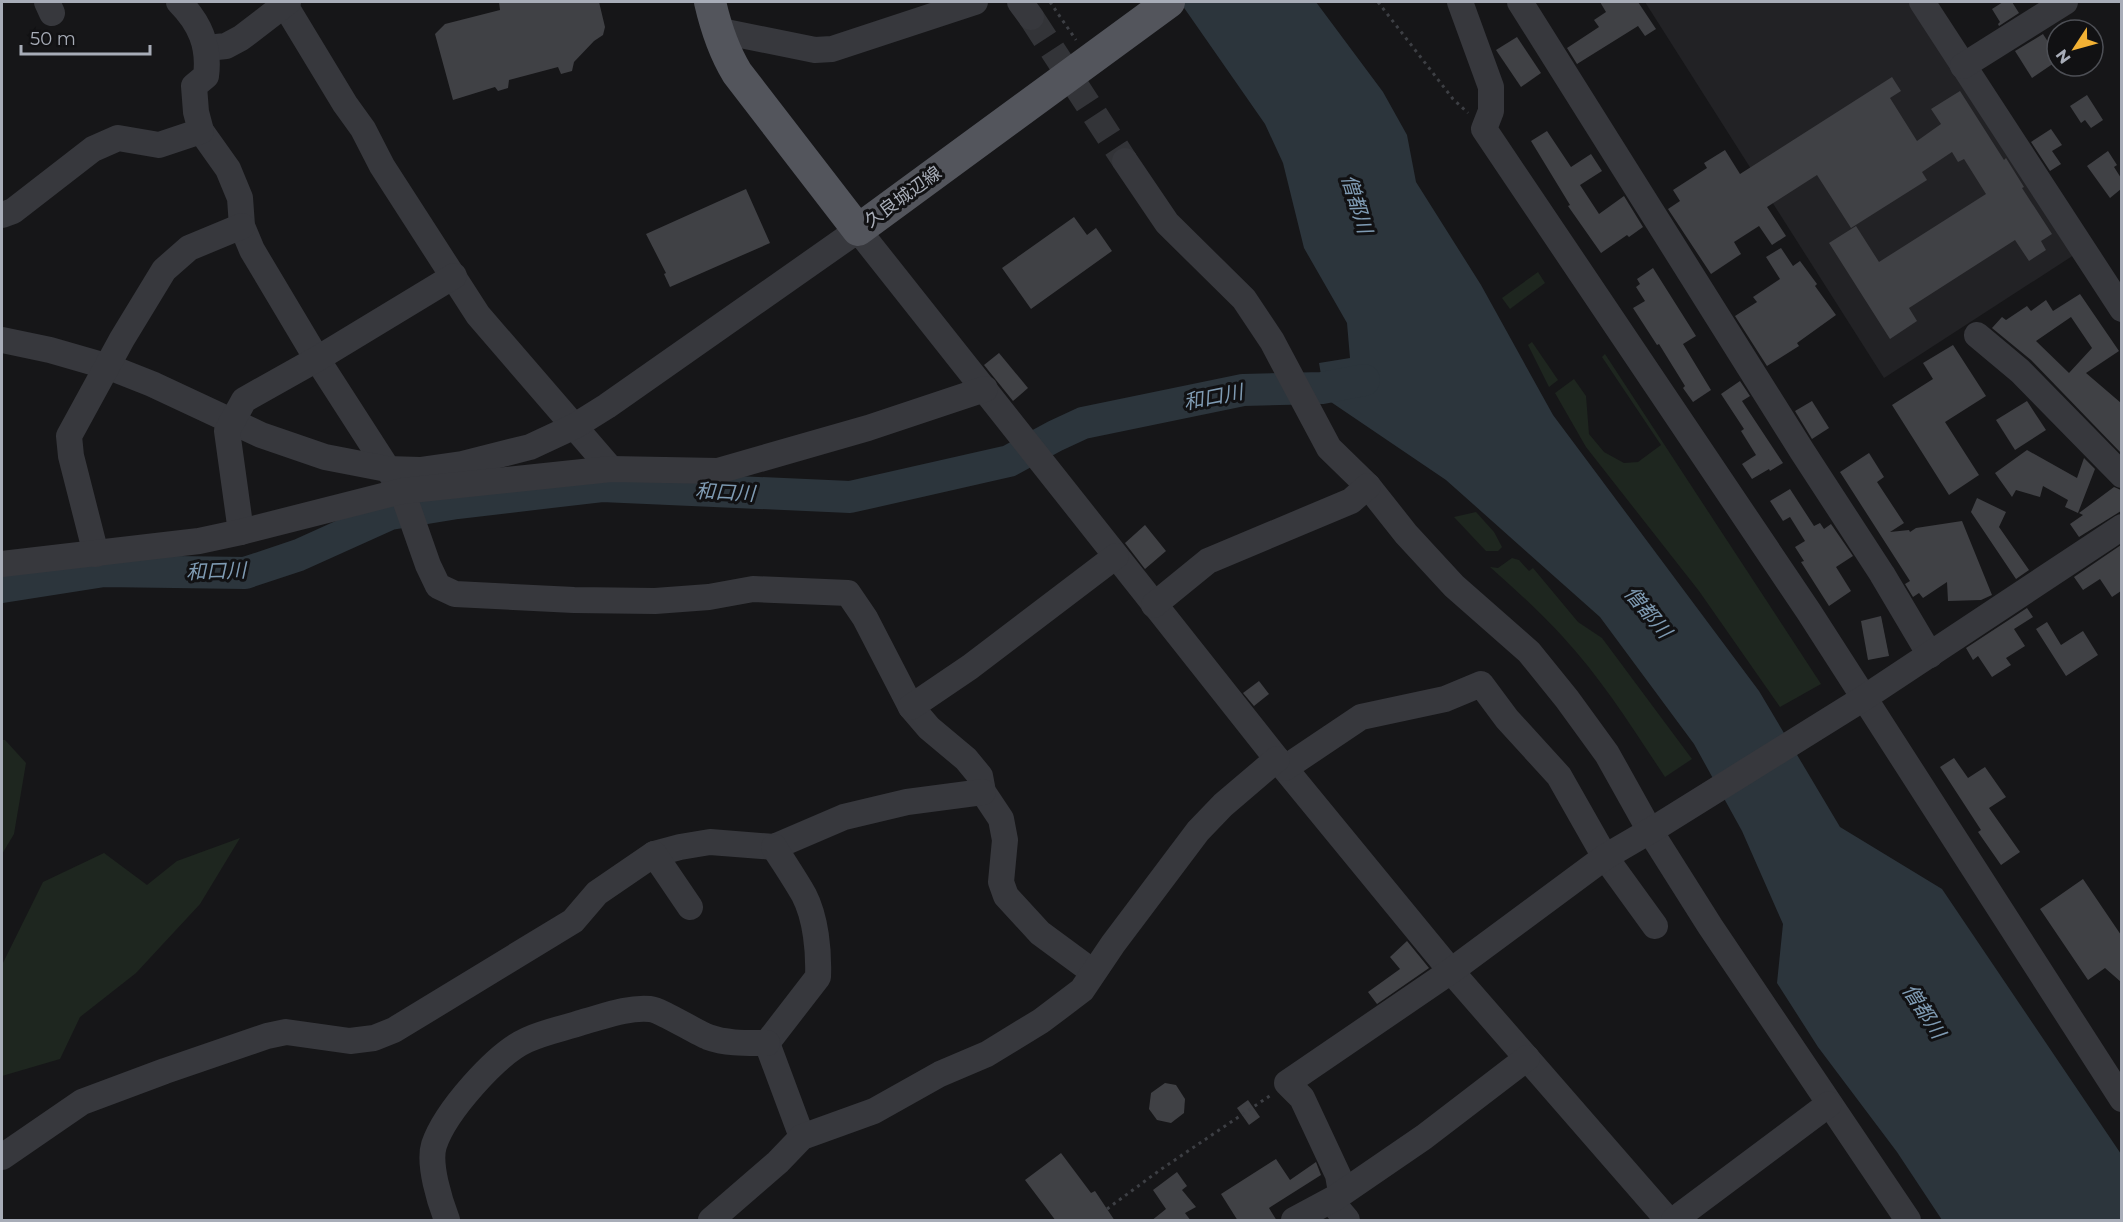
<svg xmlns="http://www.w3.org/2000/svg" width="2123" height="1222" viewBox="0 0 2123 1222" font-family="Montserrat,'Noto Sans JP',sans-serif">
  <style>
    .built { fill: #222225 }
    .green { fill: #1e261f }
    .water { fill: #2c353c }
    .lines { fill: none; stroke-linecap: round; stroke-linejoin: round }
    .river { stroke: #2c353c; stroke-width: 32 }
    .building { fill: #404145; fill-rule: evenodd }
    .minor-tunnel { stroke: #333438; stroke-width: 26; stroke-dasharray: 26 13; stroke-linecap: butt }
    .path { stroke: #3d3f44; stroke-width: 3; stroke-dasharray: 3 4.5; stroke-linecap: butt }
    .minor { stroke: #37383d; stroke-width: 26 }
    .major { stroke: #53555c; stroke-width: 32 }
    .labels { text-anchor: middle; stroke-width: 6; stroke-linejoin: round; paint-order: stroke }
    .street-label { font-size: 18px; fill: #a8adb8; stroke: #111113 }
    .water-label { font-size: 20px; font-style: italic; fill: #7f9bb3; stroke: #111113 }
  </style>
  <rect width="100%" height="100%" fill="#161618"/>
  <path class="built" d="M1645 2H1919L2077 253 1884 378Z"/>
  <g class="green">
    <path d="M1538 272 1545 283 1510 309 1502 298Z"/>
    <path d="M1532 342 1558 380 1549 387 1528 345Z"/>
    <path d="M1605 354 1821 684 1780 707 1699 591 1586 447 1555 393 1574 379 1586 396 1589 434 1604 452 1624 463 1638 462 1661 445 1602 357Z"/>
    <path d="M1476 512 1494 532 1502 547 1498 551H1486L1454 517Z"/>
    <path d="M1512 558 1519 560 1529 571 1533 568 1578 622 1602 638 1692 759 1665 777C1633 729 1602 679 1563 637 1540 612 1515 589 1490 567L1498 568Z"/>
    <path d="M2 740H5L26 763 14 834 2 854Z"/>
    <path d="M240 838 200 904 136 973 80 1017 60 1059 2 1076V965L43 882 104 853 147 885 177 861Z"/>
  </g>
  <path class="water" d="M1180 2H1316L1383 92 1407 135 1416 182 1481 285 1553 415 1759 691 1840 827 1942 889 2121 1154V1220H1942L1897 1152 1818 1047 1777 983 1783 924 1742 831 1694 744 1600 617 1446 480 1325 398 1319 363 1350 358 1347 323 1304 248 1283 163 1265 124Z"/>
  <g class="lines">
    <path class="river" d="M2 587 104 571 245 573 299 555 390 514 457 503 602 486 850 497 1009 461 1055 436 1083 423 1243 390 1322 388 1364 380"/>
  </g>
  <g class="building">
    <path d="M499 2H599L605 27 603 35 594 41 574 62 572 71 561 74 558 67 509 80 508 88 498 91 495 87 453 100 435 34 445 24 500 10Z"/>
    <path d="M1600 2H1638L1656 29 1645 36 1638 26 1577 64 1567 48 1599 27 1594 20 1606 12Z"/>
    <path d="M2003 2H2012L2019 13 1999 26 1998 24 2000 22 1992 9Z"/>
    <path d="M2043 34 2057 56V61L2032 78 2015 51Z"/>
    <path d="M1517 37 1541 73 1521 87 1496 50Z"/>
    <path d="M1892 77 1901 91 1890 98 1917 141 1941 124 1931 109 1960 91 2004 160 2006 158 2024 187 2022 188 2052 234 2041 241 2046 250 2029 261 2015 240 1909 308 1917 321 1890 339 1829 243 1856 226 1879 262 1986 194 1964 159 1958 162 1952 152 1922 172 1927 180 1851 228 1817 175 1767 207 1786 236 1772 245 1759 226 1734 242 1741 254 1711 274 1668 209 1680 201 1673 190 1707 168 1704 163 1725 150 1740 174Z"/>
    <path d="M2087 95 2103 120 2091 128 2085 120 2081 123 2070 106Z"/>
    <path d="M2051 129 2062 145 2052 151 2061 164 2050 171 2031 142Z"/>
    <path d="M1547 131 1571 167 1591 154 1602 171 1580 185 1599 214 1624 196 1643 227 1629 237 1627 235 1601 253 1568 206 1570 205 1531 141Z"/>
    <path d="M2108 151 2117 165 2114 167 2121 178V189L2110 198 2087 166Z"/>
    <path d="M746 189 770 243 670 287 664 274 666 273 646 234Z"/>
    <path d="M1074 217 1087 235 1096 228 1112 251 1031 309 1002 268Z"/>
    <path d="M1781 248 1793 266 1800 261 1817 284 1815 286 1836 315 1797 343 1799 346 1767 366 1735 316 1757 302 1753 297 1780 279 1766 257Z"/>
    <path d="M1653 268 1696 336 1683 344 1711 390 1693 402 1683 388 1685 386 1659 344 1657 345 1633 308 1645 301 1636 287 1640 284 1637 279Z"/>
    <path d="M2080 294 2119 351 2086 373 2121 403V453L2031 360 1992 328 2002 317 2006 320 2027 306 2031 311 2046 300 2053 311ZM2071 317 2092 348 2069 373 2036 341Z"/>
    <path d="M1953 345 1986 396 1945 422 1979 475 1949 495 1892 405 1933 379 1923 363Z"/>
    <path d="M999 353 1028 388 1013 401 984 365Z"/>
    <path d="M1740 381 1750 396 1742 401 1783 463 1770 471 1769 469 1752 479 1742 464 1756 455 1741 431 1744 429 1721 394Z"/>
    <path d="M1812 401 1829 428 1812 439 1795 411Z"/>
    <path d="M2027 401 2046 430 2015 450 1996 420Z"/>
    <path d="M2027 450 2077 478 2084 458 2095 469 2078 513 2065 507 2068 500 2043 486 2040 497 2016 490 2012 497 1995 473Z"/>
    <path d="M1869 453 1884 477 1877 482 1904 523 1890 532 1909 530 1910 532 1916 528 1962 521 1992 595 1981 600 1948 601 1947 582 1923 598 1919 593 1913 597 1905 584 1910 581 1840 472Z"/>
    <path d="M2114 487 2121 490V511L2079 537 2070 524 2083 515 2079 513Z"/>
    <path d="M1790 489 1814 526 1820 523 1824 529 1831 524 1853 556 1836 567 1851 591 1829 606 1801 562 1804 561 1795 547 1805 541 1790 517 1783 521 1770 501Z"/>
    <path d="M1977 498 2006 512 1999 527 2029 570 2016 579 1971 512Z"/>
    <path d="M1145 525 1166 551 1145 569 1125 543Z"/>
    <path d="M2121 545V591L2112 597 2100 579 2083 590 2074 577Z"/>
    <path d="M2027 608 2033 617 2014 629 2025 646 2006 658 2011 665 1992 677 1978 656 1973 660 1966 648Z"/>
    <path d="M1881 616 1889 656 1868 660 1861 621Z"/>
    <path d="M2047 622 2061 645 2083 631 2098 655 2066 676 2036 629Z"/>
    <path d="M1259 681 1269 694 1254 706 1243 693Z"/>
    <path d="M1954 758 1968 778 1985 767 2006 797 1989 808 2020 852 2001 865 1978 832 1981 830 1940 767Z"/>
    <path d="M2083 879 2121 935V982L2105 968 2088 980 2040 909Z"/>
    <path d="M1407 941 1429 968 1377 1004 1368 992 1400 969 1390 957Z"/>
    <path d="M1165 1083 1176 1085 1185 1099 1184 1113 1171 1123 1157 1120 1149 1109 1151 1093Z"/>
    <path d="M1248 1100 1260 1117 1249 1125 1237 1108Z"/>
    <path d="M1061 1153 1091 1193 1095 1191 1115 1221H1056L1025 1180Z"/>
    <path d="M1276 1159 1290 1180 1316 1162 1321 1175 1269 1208 1277 1221H1238L1221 1194Z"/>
    <path d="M1177 1172 1187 1186 1182 1190 1196 1207 1185 1213 1191 1221H1151L1166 1209 1153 1190Z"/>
  </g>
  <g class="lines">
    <path class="minor-tunnel" d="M1031 17 1125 161"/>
    <g class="path">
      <path d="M1050 2 1076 40"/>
      <path d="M1378 2 1453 99 1468 113"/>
      <path d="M1107 1209 1160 1170 1271 1095"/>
    </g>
    <g class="minor">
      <path d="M47 2 52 13"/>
      <path d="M1020 2 1031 17"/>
      <path d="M1460 2 1491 87V111L1484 129 1809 612 2122 1099"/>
      <path d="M1520 2 1802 451 1882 574 1930 655"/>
      <path d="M1922 2 2122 309"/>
      <path d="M285 5 345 104 363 129 382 166 478 315 611 469"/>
      <path d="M716 30 815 50 832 49 975 2"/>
      <path d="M207 48 226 46 241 38 288 2"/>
      <path d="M1963 66 2065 2"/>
      <path d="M201 131 228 169 240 198 242 226 252 250 317 359 402 491 428 565 438 586 455 594 574 600 655 601 709 597 753 589 848 593 865 618 911 707 929 728 966 759 980 776 983 792 1001 819 1005 840 1001 882 1006 896 1040 933 1093 972"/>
      <path d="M1125 161 1167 223 1244 299 1272 341 1329 448 1368 486 1406 534 1454 586 1529 652 1567 699 1607 754 1650 831 1710 926 1908 1220"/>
      <path d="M2 215 13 211 93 149 118 138 159 145 201 131 196 112 194 86 206 76C210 46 200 23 179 2"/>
      <path d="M1977 335 2020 371 2122 475"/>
      <path d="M2 340 50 350 109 367 152 384 261 435 325 457 387 469 420 470 462 464 530 447 575 426 607 406 858 230 1277 759 1451 971 1668 1220"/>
      <path d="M241 532 227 431 244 400 317 359 454 276"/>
      <path d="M96 554 71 456 69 436 122 339 164 270 189 248 242 226"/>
      <path d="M2 564 199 541 241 532 402 491 611 469 718 471 868 428 985 389"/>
      <path d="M1154 605 1208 561 1351 501 1368 486"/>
      <path d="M911 707 970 667 1116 556"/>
      <path d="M1285 768 1361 717 1445 699 1481 684 1507 719 1559 776 1605 857 1655 926"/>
      <path d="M654 854 680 847 710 842 774 847 844 817 907 802 983 792"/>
      <path d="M767 1043 818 977C819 952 816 918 804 895 795 879 784 863 774 847"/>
      <path d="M767 1043 802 1137"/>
      <path d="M2 1157 82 1102 165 1071 267 1036 286 1032 350 1041 374 1038 394 1030 573 921 597 893 654 854 690 907"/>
      <path d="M1341 1192 1338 1175 1302 1098 1287 1083 1451 971 1605 857 1660 825 1864 698 2122 527"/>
      <path d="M1335 1198 1336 1207 1347 1220"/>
      <path d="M447 1220C440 1202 428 1164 434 1145 445 1112 496 1054 527 1040 544 1032 565 1028 583 1022 605 1016 628 1007 650 1009 661 1010 695 1032 708 1037 727 1044 748 1043 767 1043"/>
      <path d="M711 1220 778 1162 802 1137 874 1111 940 1074 987 1054 1041 1021 1082 990 1113 944 1198 831 1223 805 1277 759"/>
      <path d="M1294 1220 1335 1198 1424 1137 1527 1058"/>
      <path d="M1674 1220 1829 1104"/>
    </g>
    <path class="major" d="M710 2C716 28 723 50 737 73L858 230 1169 2"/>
  </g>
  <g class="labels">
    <g class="street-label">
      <text transform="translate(903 197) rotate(-36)" y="6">久良城辺線</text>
    </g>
    <g class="water-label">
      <text transform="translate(1357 204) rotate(73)" y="7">僧都川</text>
      <text transform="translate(1213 397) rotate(-11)" y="7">和口川</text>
      <text transform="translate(725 492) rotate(3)" y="7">和口川</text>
      <text transform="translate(216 571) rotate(-2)" y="7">和口川</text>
      <text transform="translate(1648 612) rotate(50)" y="7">僧都川</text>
      <text transform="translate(1924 1011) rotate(57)" y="7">僧都川</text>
    </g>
  </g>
  <rect width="2123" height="1222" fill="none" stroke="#a8adb8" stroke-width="6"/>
  <g transform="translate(2075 48) rotate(234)"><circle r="28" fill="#111113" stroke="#4d4f55" stroke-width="1.5"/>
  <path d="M0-4.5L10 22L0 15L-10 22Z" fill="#f2b134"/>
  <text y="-9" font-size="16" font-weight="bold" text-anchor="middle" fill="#a8adb8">N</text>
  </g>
  <path d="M21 45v9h129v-9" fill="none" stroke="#a8adb8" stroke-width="3"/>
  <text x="30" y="45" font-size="18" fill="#a8adb8" stroke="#111113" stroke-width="4.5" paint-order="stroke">50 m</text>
</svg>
